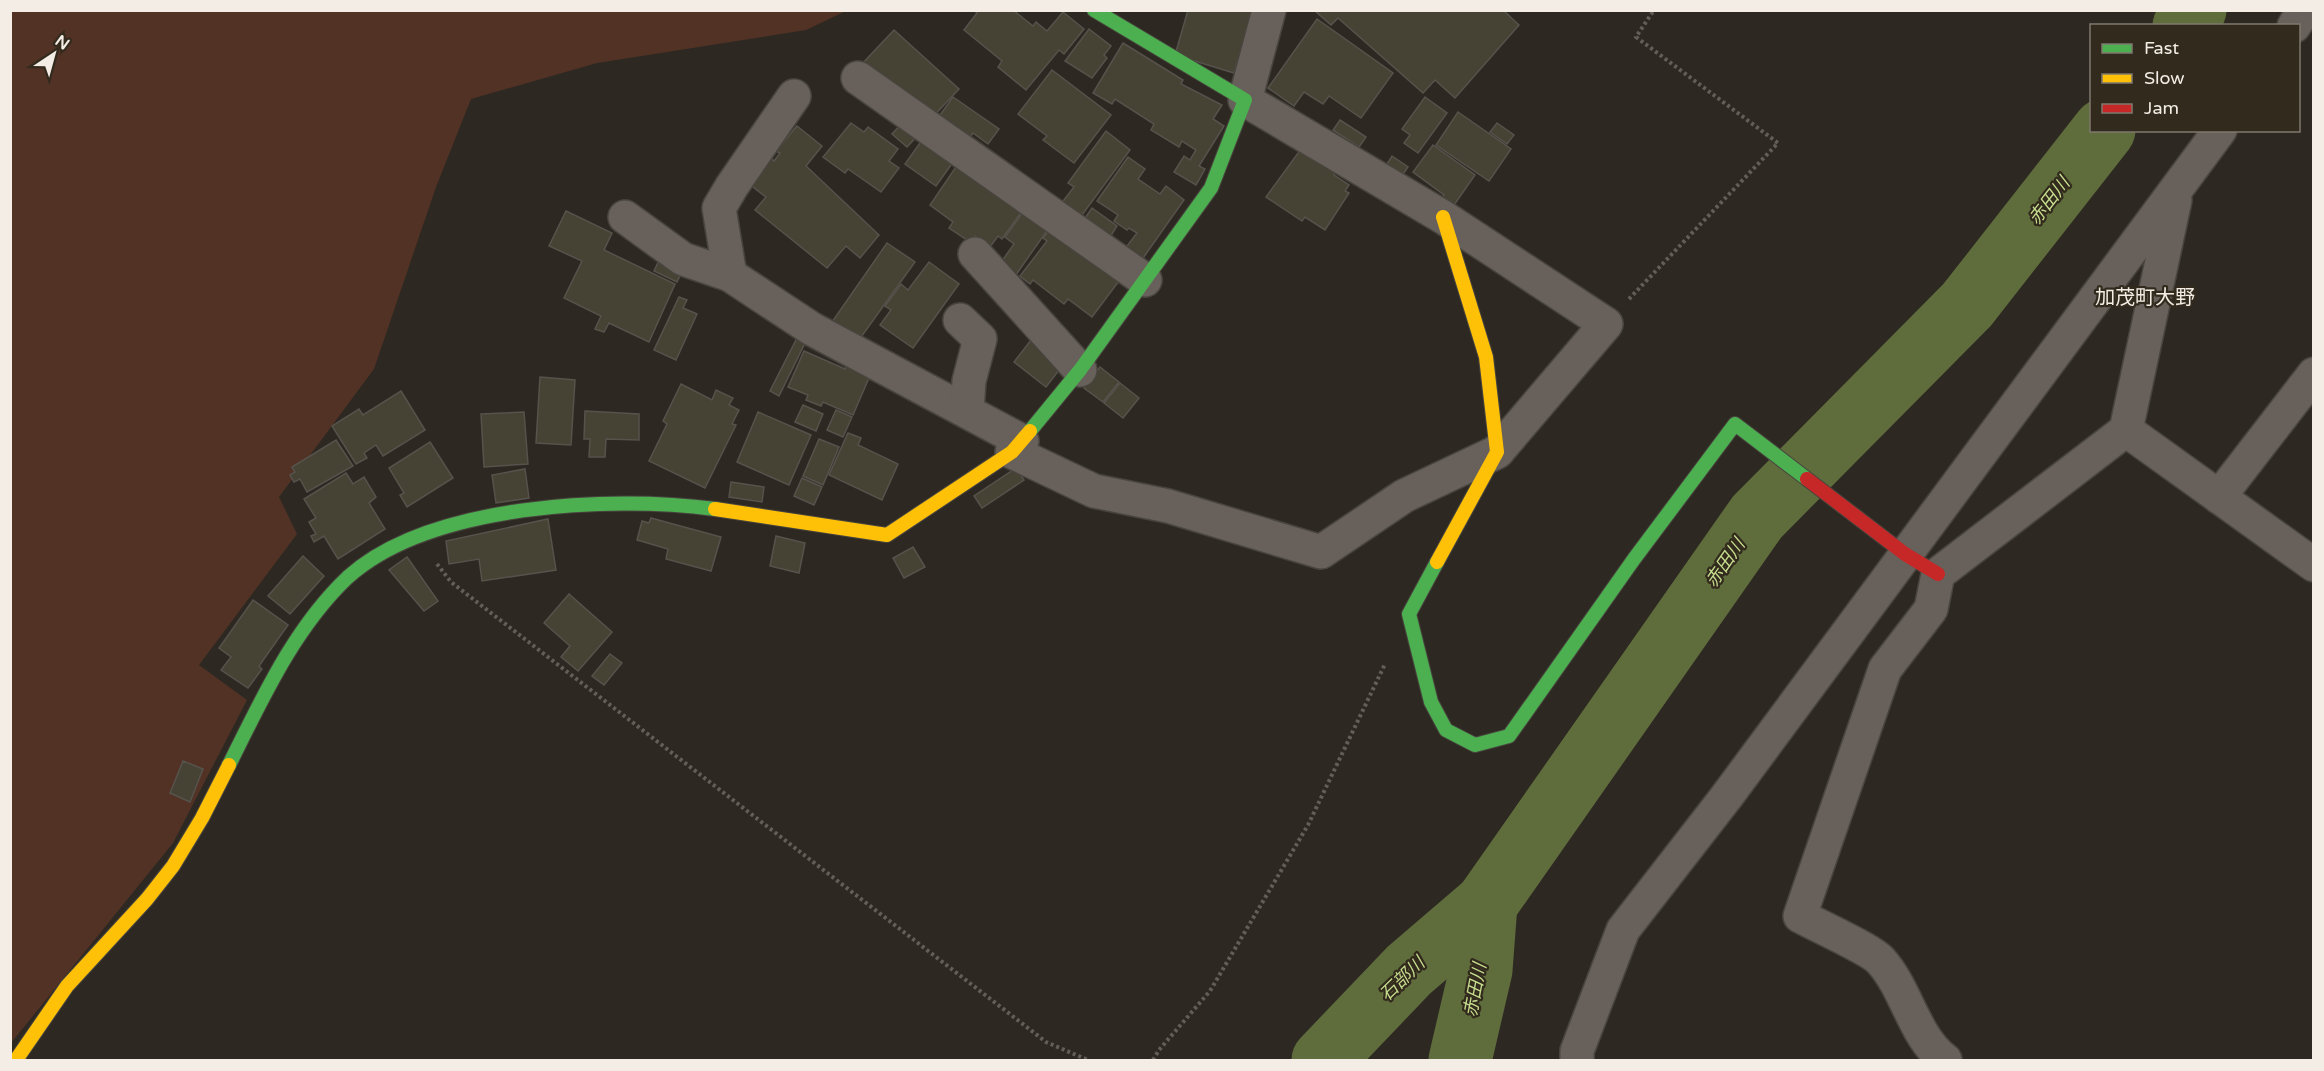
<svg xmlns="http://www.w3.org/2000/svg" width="2324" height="1071" viewBox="0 0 2324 1071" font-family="'Varela Round','Noto Sans JP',sans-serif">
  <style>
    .green { fill: #523225 }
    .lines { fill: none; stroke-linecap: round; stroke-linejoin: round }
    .river { stroke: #5f6c3c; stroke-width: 63 }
    .building { fill: #464334; stroke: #56524c; stroke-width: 1.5 }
    .street-casing { stroke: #48443e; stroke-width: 36 }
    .fast-casing { stroke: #48443e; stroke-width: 16 }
    .slow-casing { stroke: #48443e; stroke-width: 16 }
    .jam-casing { stroke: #48443e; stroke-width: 16 }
    .path { stroke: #635f58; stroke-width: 4; stroke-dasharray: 3 3; stroke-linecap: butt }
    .street { stroke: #67605b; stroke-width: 33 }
    .fast { stroke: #4caf50; stroke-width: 14 }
    .slow { stroke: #ffc107; stroke-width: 14 }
    .jam { stroke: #c62828; stroke-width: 14 }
    .labels { text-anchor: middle; stroke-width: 4.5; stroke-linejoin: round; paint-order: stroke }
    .water-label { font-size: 18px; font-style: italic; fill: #c6dd8d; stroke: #322a1d }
    .quarter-label { font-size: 20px; fill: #f3ede5; stroke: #322a1d }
  </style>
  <rect width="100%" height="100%" fill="#2d2922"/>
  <path class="green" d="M11 11H846L806 30 597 63 471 99 436 187 374 369 279 497 297 534 199 665 247 700 173 843 11 1043Z"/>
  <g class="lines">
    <g class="river">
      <path d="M2184 26 2195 10"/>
      <path d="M1323 1060 1409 970 1486 904"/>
      <path d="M1460 1060 1481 970 1486 904 1757 517 1967 305 2104 130"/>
    </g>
  </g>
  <g class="building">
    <path d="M974 10H1013L1033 26 1036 22 1047 31 1063 12 1084 29 1064 54 1059 50 1026 90 998 67 1002 61 964 30 977 13Z"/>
    <path d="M1188 10H1253L1234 73 1175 55Z"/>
    <path d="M1314 10H1503L1519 25 1455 98 1435 80 1423 93 1338 18 1331 25Z"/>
    <path d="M1317 19 1393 73 1361 118 1329 96 1323 104 1304 92 1294 106 1268 88Z"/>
    <path d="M1089 29 1111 46 1104 55 1107 58 1092 78 1065 61Z"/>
    <path d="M894 30 959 89 925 125 860 66Z"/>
    <path d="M1123 43 1183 80 1181 84 1222 105 1213 119 1224 126 1199 166 1205 169 1196 185 1174 172 1184 156 1190 160 1196 150 1182 141 1179 147 1151 130 1154 124 1115 99 1112 104 1093 93Z"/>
    <path d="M1052 70 1111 115 1074 163 1043 140 1047 136 1018 114Z"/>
    <path d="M953 97 999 129 988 144 973 133 962 148 932 126Z"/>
    <path d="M1425 97 1447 113 1418 153 1404 143 1410 135 1402 129Z"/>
    <path d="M1458 112 1511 149 1489 181 1436 145Z"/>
    <path d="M905 120 921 132 907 147 892 134Z"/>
    <path d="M1340 120 1366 137 1359 147 1333 130Z"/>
    <path d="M851 123 864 132 868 127 898 149 889 161 899 168 881 192 848 169 845 173 823 157Z"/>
    <path d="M1497 123 1514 135 1507 144 1490 132Z"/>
    <path d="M797 126 822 146 806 166 879 235 860 258 846 246 827 268 755 210 766 197 749 184 771 158 774 161 780 153 776 151Z"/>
    <path d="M1106 131 1130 150 1079 219 1060 205 1074 187 1068 183Z"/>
    <path d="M925 136 956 158 936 186 905 164Z"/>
    <path d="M1433 145 1475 175 1452 208 1441 200 1444 195 1413 172Z"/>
    <path d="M1301 149 1335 172 1334 175 1349 185 1345 191 1349 193 1325 230 1305 217 1302 221 1266 197Z"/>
    <path d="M1392 156 1408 167 1403 174 1387 164Z"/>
    <path d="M1128 157 1145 169 1138 179 1160 194 1166 186 1184 200 1141 261 1124 250 1137 233 1129 228 1127 230 1114 221 1118 215 1097 201Z"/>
    <path d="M960 161 1025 207 1002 239 998 236 990 247 975 236 970 242 949 228 953 222 930 205Z"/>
    <path d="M1026 208 1051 225 1015 276 999 265 1014 244 1005 237Z"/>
    <path d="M1092 208 1117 226 1107 242 1081 224Z"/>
    <path d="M566 211 612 233 604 250 675 284 649 342 609 323 604 332 595 329 601 316 564 298 582 261 549 246Z"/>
    <path d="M1053 225 1122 277 1092 317 1068 299 1064 304 1033 280 1030 284 1020 276 1047 241 1043 238Z"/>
    <path d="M887 243 915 262 859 340 832 322Z"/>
    <path d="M663 252 686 263 677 282 654 271Z"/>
    <path d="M929 262 959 284 913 348 880 325 891 310 885 306 901 284 908 290Z"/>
    <path d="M679 297 687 300 683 308 697 314 676 360 654 350Z"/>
    <path d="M800 332 808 337 779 396 770 391Z"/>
    <path d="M1031 340 1063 365 1046 387 1014 362Z"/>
    <path d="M804 351 845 369 848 361 872 371 853 415 823 402 821 406 806 400 808 395 788 387Z"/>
    <path d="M1100 367 1119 382 1103 402 1084 388Z"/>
    <path d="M540 377 575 380 571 445 536 443Z"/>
    <path d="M1120 383 1139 398 1123 418 1104 403Z"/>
    <path d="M681 384 712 400 716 390 733 398 729 405 739 410 732 424 736 425 705 488 649 461 667 424 663 421Z"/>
    <path d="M401 391 425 430 383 456 376 445 364 453 367 458 356 464 332 426 359 409 363 415Z"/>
    <path d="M803 405 823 414 816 431 795 422Z"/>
    <path d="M836 410 852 417 843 437 827 430Z"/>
    <path d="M585 411 639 414V440L606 439 605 457H589L590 439H584Z"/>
    <path d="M524 412 528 464 484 467 481 414Z"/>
    <path d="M758 412 811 435 789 485 737 462Z"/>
    <path d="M848 433 861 438 858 445 898 464 882 500 829 475Z"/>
    <path d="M819 439 839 447 823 485 803 476Z"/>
    <path d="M336 440 353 466 307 492 300 479 294 482 290 475 295 472 292 467Z"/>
    <path d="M430 442 453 478 407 507 400 495 404 493 389 468Z"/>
    <path d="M1016 468 1024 480 982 508 974 496Z"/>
    <path d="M525 469 529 498 496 503 492 475Z"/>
    <path d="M346 473 353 484 364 477 376 497 369 503 385 529 338 559 324 536 314 542 311 536 316 534 309 522 316 518 304 499Z"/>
    <path d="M802 478 822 487 814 505 794 496Z"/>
    <path d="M731 482 764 487 762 502 729 497Z"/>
    <path d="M651 518 721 537 711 571 666 559 668 549 637 540 642 521 649 523Z"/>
    <path d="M548 519 556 570 482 581 479 559 449 564 446 541Z"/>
    <path d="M776 536 805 543 799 573 770 566Z"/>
    <path d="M913 547 925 567 904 578 893 558Z"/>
    <path d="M303 556 324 576 290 614 268 596Z"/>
    <path d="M407 557 438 601 424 611 389 570Z"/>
    <path d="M569 594 612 632 578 671 561 657 570 646 544 623Z"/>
    <path d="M253 600 288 625 259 666 262 669 248 688 221 670 231 657 219 648Z"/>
    <path d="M610 654 622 663 604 685 592 676Z"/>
    <path d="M183 761 203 769 190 802 170 793Z"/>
  </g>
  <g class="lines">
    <defs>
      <g id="street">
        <path d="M2294 26 2304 10"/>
        <path d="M858 78 1145 280"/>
        <path d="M625 217 683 259 730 275 812 329 1022 441"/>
        <path d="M975 254 1080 370"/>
        <path d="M730 275 719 208 732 186 794 96"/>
        <path d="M960 320 980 339 969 381 967 411"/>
        <path d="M2126 430 2314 565"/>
        <path d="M1012 452 1094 491 1168 506 1321 552 1404 496 1497 452 1606 324 1443 217 1245 100 1269 10"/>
        <path d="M2219 497 2314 374"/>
        <path d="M1577 1060V1051L1623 930 1727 796 2220 130"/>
        <path d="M1945 1060C1914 1037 1907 990 1881 961 1872 950 1816 925 1800 916L1885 669 1931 609 1938 574 2126 430 2175 200"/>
      </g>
      <g id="fast">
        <path d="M1030 431 1080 370 1211 188 1245 100 1094 10"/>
        <path d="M1437 562 1409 614 1431 702 1446 730 1475 745 1509 736 1634 559 1735 424 1807 479"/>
        <path d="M229 765C262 699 294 628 348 577 429 504 611 495 715 509"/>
      </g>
      <g id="slow">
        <path d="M715 509 887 535 1012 452 1030 431"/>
        <path d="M1437 562 1497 452 1486 357 1443 217"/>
        <path d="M16 1060 67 986 147 899 173 866 202 818 229 765"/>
      </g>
      <path id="jam" d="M1807 479 1905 554 1938 574"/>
    </defs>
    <use href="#street" class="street-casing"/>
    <use href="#fast" class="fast-casing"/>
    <use href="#slow" class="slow-casing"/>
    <use href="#jam" class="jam-casing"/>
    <g class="path">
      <path d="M1629 299 1778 143 1636 37 1654 10"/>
      <path d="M437 564 451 582 1046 1042 1088 1060"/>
      <path d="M1153 1060 1159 1050 1210 991 1308 825 1385 664"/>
    </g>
    <use href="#street" class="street"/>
    <use href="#fast" class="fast"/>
    <use href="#slow" class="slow"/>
    <use href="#jam" class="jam"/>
  </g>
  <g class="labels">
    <g class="water-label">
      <text transform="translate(2049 201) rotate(-52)" y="6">赤田川</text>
      <text transform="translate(1725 563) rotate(-55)" y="6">赤田川</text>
      <text transform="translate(1402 979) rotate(-44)" y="6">石部川</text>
      <text transform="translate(1475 990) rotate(-79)" y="6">赤田川</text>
    </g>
    <g class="quarter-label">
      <text x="2145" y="304">加茂町大野</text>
    </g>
  </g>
  <rect width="2324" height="1071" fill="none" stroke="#f3ede5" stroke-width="24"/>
  <rect x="2090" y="24" width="210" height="108" fill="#322a1d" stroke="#7f786d" stroke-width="1.5"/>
  <rect x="2102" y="44" width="30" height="9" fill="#4caf50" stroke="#7f786d" stroke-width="1.5"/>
  <text x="2144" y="54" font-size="18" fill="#f3ede5">Fast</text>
  <rect x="2102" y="74" width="30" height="9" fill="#ffc107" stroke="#7f786d" stroke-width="1.5"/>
  <text x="2144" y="84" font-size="18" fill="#f3ede5">Slow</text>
  <rect x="2102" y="104" width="30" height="9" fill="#c62828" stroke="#7f786d" stroke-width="1.5"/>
  <text x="2144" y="114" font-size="18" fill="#f3ede5">Jam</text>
  <g transform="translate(54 54) rotate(36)" stroke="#322a1d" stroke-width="4.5" paint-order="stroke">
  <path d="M0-4.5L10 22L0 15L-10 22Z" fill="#f3ede5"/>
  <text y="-9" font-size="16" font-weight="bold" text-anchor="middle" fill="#f3ede5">N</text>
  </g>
</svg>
